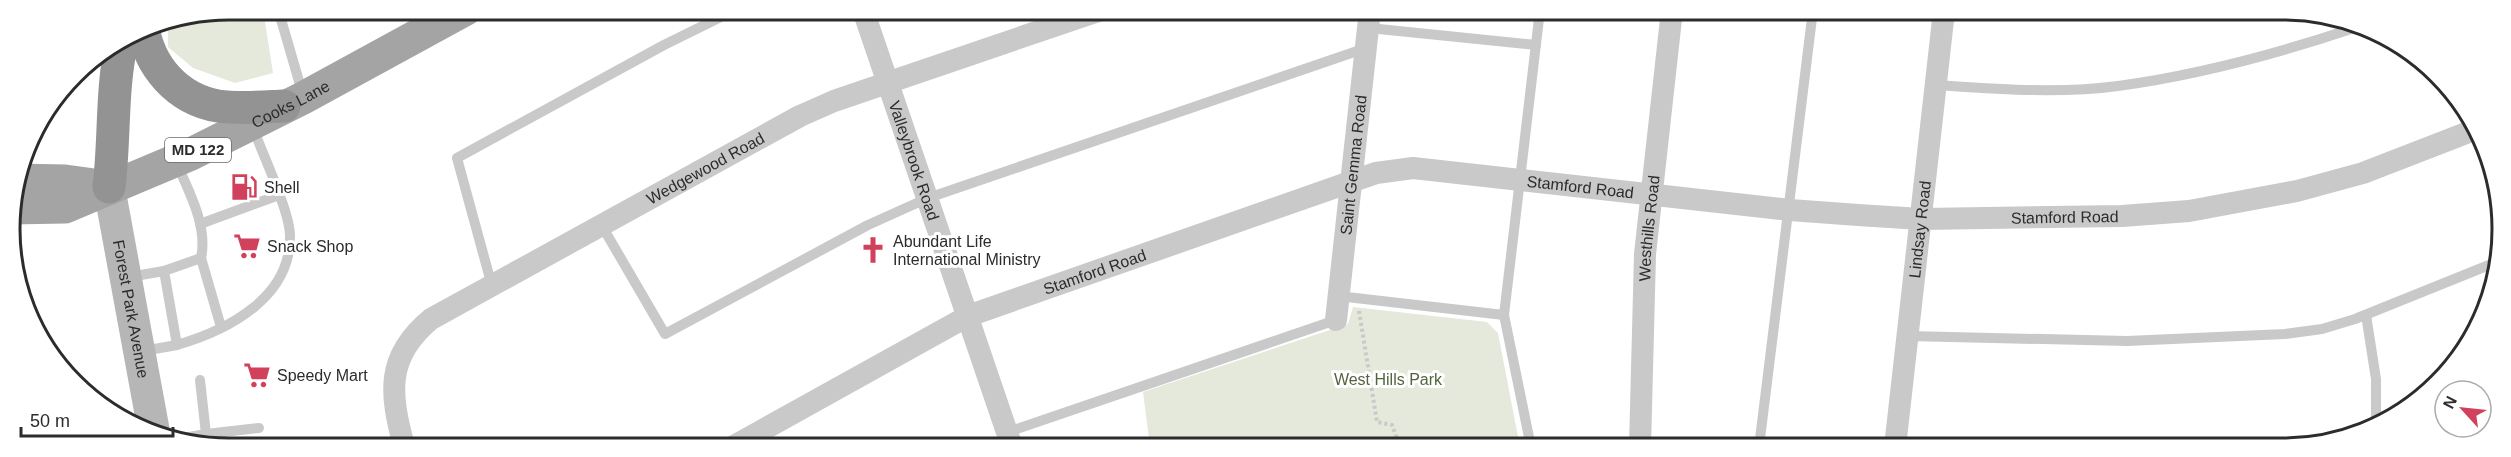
<svg xmlns="http://www.w3.org/2000/svg" width="2511" height="457" viewBox="0 0 2511 457" font-family="Arial,sans-serif">
  <style>
    .green { fill: #e4e9db }
    .lines { fill: none; stroke-linecap: round; stroke-linejoin: round }
    .path { stroke: #c9c9c9; stroke-width: 4; stroke-dasharray: 3 3; stroke-linecap: butt }
    .lane { stroke: #c9c9c9; stroke-width: 10 }
    .street { stroke: #c9c9c9; stroke-width: 22 }
    .secondary { stroke: #b6b6b6; stroke-width: 32 }
    .primary { stroke: #a4a4a4; stroke-width: 33 }
    .highway { stroke: #939393; stroke-width: 33 }
    .labels { text-anchor: middle; stroke-width: 6; stroke-linejoin: round; paint-order: stroke }
    .shield { fill: #fff; stroke: #6b6b6b; stroke-width: 1.5 }
    .shield-label { font-size: 15px; font-weight: bold; fill: #2c2c2c }
    .street-label { font-size: 16px; fill: #2c2c2c; stroke: #fff }
    .poi-label { font-size: 16px; fill: #2c2c2c; stroke: #fff; text-anchor: start }
    .park-label { font-size: 16px; fill: #54633f; stroke: #fff }
    .rim { fill: none; stroke: #2c2c2c; stroke-width: 3 }
  </style>
  <rect width="100%" height="100%" fill="#fff"/>
  <g class="green">
    <path d="M229 9H263L273 73 235 83 193 68 168 47V21Z"/>
    <path d="M1353 307 1487 322 1498 333 1520 447H1150L1143 392 1348 324Z"/>
  </g>
  <g class="lines">
    <path class="path" d="M1359 311 1377 422 1392 425 1400 447"/>
    <g class="lane">
      <path d="M278 9 303 95"/>
      <path d="M1369 28 1536 45"/>
      <path d="M1936 85C1996 89 2058 94 2118 86 2199 75 2280 53 2357 27"/>
      <path d="M177 164C189 192 208 226 201 258"/>
      <path d="M200 224 279 195"/>
      <path d="M602 226 665 334 868 225 928 198 1366 48"/>
      <path d="M164 271 201 258 221 327"/>
      <path d="M129 277 164 271 177 345 143 351"/>
      <path d="M492 286 457 158 664 45 737 9"/>
      <path d="M1338 296 1504 315"/>
      <path d="M2366 315 2376 379V425"/>
      <path d="M1908 336 2127 341 2285 334 2322 329 2355 319 2499 261"/>
      <path d="M177 345C229 330 291 297 290 236 290 211 262 154 253 127"/>
      <path d="M1008 432 1336 320"/>
      <path d="M206 434 259 428"/>
      <path d="M178 439 206 434 200 380"/>
      <path d="M1531 447 1504 315 1540 10"/>
      <path d="M1759 447 1813 10"/>
    </g>
    <g class="street">
      <path id="s1" d="M863 10 1012 447"/>
      <path id="s2" d="M1336 320 1370 10"/>
      <path id="s3" d="M404 446C390 394 385 357 431 319L800 116 834 101 1101 10"/>
      <path id="s4" d="M732 447 968 316 1376 173 1413 168 1790 210 1858 215 1921 219 2122 216 2189 211 2297 191 2363 173 2474 130"/>
      <path id="s5" d="M1640 447 1645 254 1672 10"/>
      <path id="s6" d="M1895 447 1944 11"/>
    </g>
    <path class="secondary" id="s7" d="M109 187 154 432"/>
    <g class="primary">
      <path d="M17 180 65 181 109 187"/>
      <path id="s8" d="M11 208 65 207 191 154 303 98 466 9"/>
    </g>
    <g class="highway">
      <path d="M143 27C149 66 177 99 218 106 240 109 262 107 284 106"/>
      <path d="M109 187C115 138 111 89 122 41"/>
    </g>
  </g>
  <defs>
    <symbol id="fuel-bare" viewBox="-9 -9 18 18"><path d="M-5.5-6h7V0h2V4h1.3V-2.5L3-4.5l.8-.8L6-3V5H2.5V1h-1V6h-7ZM-4.2-4.7v3.2H.2V-4.7Z" fill="#d1415c" stroke="#fff" stroke-width="2.5" paint-order="stroke"/></symbol>
    <symbol id="supermarket-bare" viewBox="-9 -9 18 18"><path d="M-6-5.5h2.5l.6 2H6L4.5 2H-2.5L-4.4-4H-6ZM-1.5 3.2a1.3 1.3 0 1 0 .1 0ZM3 3.2a1.3 1.3 0 1 0 .1 0Z" fill="#d1415c" stroke="#fff" stroke-width="2.5" paint-order="stroke"/></symbol>
    <symbol id="church-bare" viewBox="-9 -9 18 18"><path d="M-1.2-6h2.4v3.5h3.3v2.4h-3.3V6h-2.4V-.1h-3.3v-2.4h3.3Z" fill="#d1415c" stroke="#fff" stroke-width="2.5" paint-order="stroke"/></symbol>
  </defs>
  <g fill-rule="evenodd">
    <use href="#fuel-bare" x="225" y="168" width="38" height="38"/>
    <use href="#supermarket-bare" x="228" y="227" width="38" height="38"/>
    <use href="#church-bare" x="854" y="231" width="38" height="38"/>
    <use href="#supermarket-bare" x="238" y="356" width="38" height="38"/>
  </g>
  <g class="labels">
    <rect class="shield" x="165" y="138" width="66" height="24" rx="4.5"/>
    <g class="shield-label">
      <text x="198" y="155">MD 122</text>
    </g>
    <g class="street-label">
      <text dy="6" stroke="none"><textPath href="#s8" startOffset="302">Cooks Lane</textPath></text>
      <text dy="6" stroke="none"><textPath href="#s1" startOffset="159">Valleybrook Road</textPath></text>
      <text dy="6" stroke="none"><textPath href="#s2" startOffset="156">Saint Gemma Road</textPath></text>
      <text dy="6" stroke="none"><textPath href="#s3" startOffset="453">Wedgewood Road</textPath></text>
      <text dy="6" stroke="none"><textPath href="#s4" startOffset="908">Stamford Road</textPath></text>
      <text dy="6" stroke="none"><textPath href="#s4" startOffset="1394">Stamford Road</textPath></text>
      <text dy="6" stroke="none"><textPath href="#s5" startOffset="219">Westhills Road</textPath></text>
      <text dy="6" stroke="none"><textPath href="#s6" startOffset="219">Lindsay Road</textPath></text>
      <text dy="6" stroke="none"><textPath href="#s4" startOffset="404">Stamford Road</textPath></text>
      <text dy="6" stroke="none"><textPath href="#s7" startOffset="124">Forest Park Avenue</textPath></text>
    </g>
    <g class="poi-label">
      <text x="264" y="193">Shell</text>
      <text x="893" y="247">Abundant Life<tspan x="893" dy="18">International Ministry</tspan></text>
      <text x="267" y="252">Snack Shop</text>
      <text x="277" y="381">Speedy Mart</text>
    </g>
    <g class="park-label">
      <text x="1388" y="385">West Hills Park</text>
    </g>
  </g>
  <path d="M0 0H2511V457H0ZM229 20H2283A209 209 0 0 1 2492 229V229A209 209 0 0 1 2283 438H229A209 209 0 0 1 20 229V229A209 209 0 0 1 229 20Z" fill="#fff" fill-rule="evenodd"/>
  <path class="rim" d="M229 20H2283A209 209 0 0 1 2492 229V229A209 209 0 0 1 2283 438H229A209 209 0 0 1 20 229V229A209 209 0 0 1 229 20Z"/>
  <g transform="translate(2463 409) rotate(297)"><circle r="28" fill="#ffffff" stroke="#ababab" stroke-width="1.5"/>
  <path d="M0-4.5L10 22L0 15L-10 22Z" fill="#d1415c"/>
  <text y="-9" font-size="16" font-weight="bold" text-anchor="middle" fill="#2c2c2c">N</text>
  </g>
  <path d="M21 427v9h152v-9" fill="none" stroke="#2c2c2c" stroke-width="3"/>
  <text x="30" y="427" font-size="18" fill="#2c2c2c" stroke="#ffffff" stroke-width="4.5" paint-order="stroke">50 m</text>
</svg>
